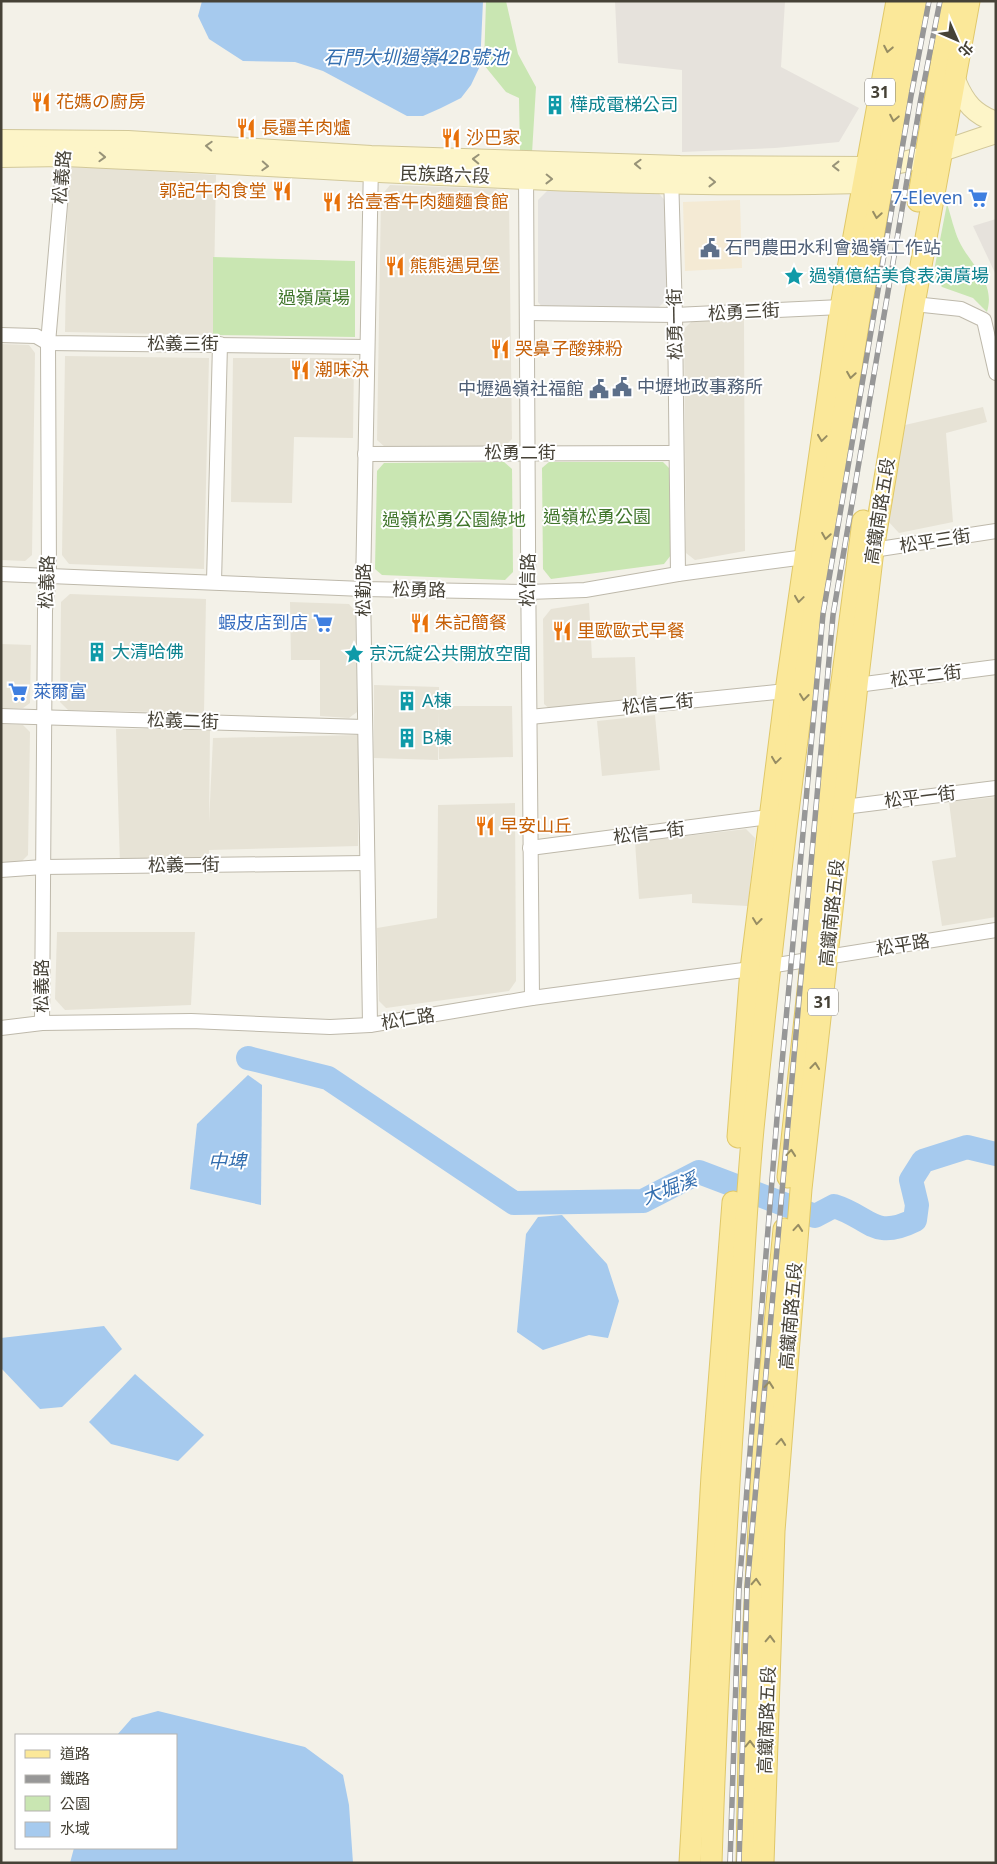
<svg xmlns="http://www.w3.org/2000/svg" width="997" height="1864" viewBox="0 0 997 1864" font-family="'Noto Sans','Noto Sans TC','Noto Sans JP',sans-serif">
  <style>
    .residential { fill: #e7e3d6 }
    .commercial { fill: #f4ead4 }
    .industrial { fill: #e6e2dc }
    .green { fill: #c9e6b2 }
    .parking { fill: #e5e3df }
    .water { fill: #a6caee }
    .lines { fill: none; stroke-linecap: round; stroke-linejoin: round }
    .river { stroke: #a6caee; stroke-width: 24 }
    .minor-casing { stroke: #beb9ab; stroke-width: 16 }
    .secondary-casing { stroke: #d2c899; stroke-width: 22 }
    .primary-casing { stroke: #e0c869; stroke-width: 23 }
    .minor { stroke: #fff; stroke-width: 14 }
    .secondary { stroke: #fdf5c8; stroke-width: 20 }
    .primary { stroke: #fbe899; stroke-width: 21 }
    .rail-casing { stroke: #979797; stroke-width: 5.5 }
    .rail { stroke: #fff; stroke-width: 4; stroke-dasharray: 11; stroke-linecap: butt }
    .oneway { stroke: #978d63 }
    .oneway2 { stroke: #989378 }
    .labels { text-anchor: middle; stroke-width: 4; stroke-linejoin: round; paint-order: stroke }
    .shield { fill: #fff; stroke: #7e7b73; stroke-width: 1 }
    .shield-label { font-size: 16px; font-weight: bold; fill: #464237 }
    .food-label { font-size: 18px; fill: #c56008; stroke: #fff; text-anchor: start }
    .culture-label { font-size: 18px; fill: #0d838f; stroke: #fff; text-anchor: start }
    .street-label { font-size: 18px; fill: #464237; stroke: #fff }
    .shop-label { font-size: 18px; fill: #366cbe; stroke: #fff; text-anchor: end }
    .service-label { font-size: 18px; fill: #4e5e75; stroke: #fff; text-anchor: start }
    .park-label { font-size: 18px; fill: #41762c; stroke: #fff }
    .water-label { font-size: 19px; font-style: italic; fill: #336eaf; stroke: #fff }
  </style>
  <rect width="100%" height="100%" fill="#f3f1e8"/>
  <g class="residential">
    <path d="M71 166 216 175 213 335 65 332 68 175Z"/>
    <path d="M390 185 496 189 509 202 512 439 505 446 385 447 377 440 381 196Z"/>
    <path d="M744 319 745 551 695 560 686 553 684 329 691 322Z"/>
    <path d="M1 344 29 345 35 353 32 555 25 561 1 560Z"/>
    <path d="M65 356 209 358 204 569 69 564 62 555Z"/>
    <path d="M233 358H354L353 438 294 437 292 503 231 502Z"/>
    <path d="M983 407 987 422 946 433 953 522 899 533 888 521 905 425Z"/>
    <path d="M70 594 206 599 204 713 68 710 60 702 61 602Z"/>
    <path d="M290 602 349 604 355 611 357 712 349 718 320 716V660H291Z"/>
    <path d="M589 603 592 658 635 657 637 701 551 710 544 704 543 619 551 609Z"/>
    <path d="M1 644 31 645 30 703 23 708H1Z"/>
    <path d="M374 685 439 687V706H512L513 757 439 759V712L438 760 374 758Z"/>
    <path d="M655 715 660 770 602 776 597 721Z"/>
    <path d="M1 724 23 725 30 732 28 855 21 862 1 863Z"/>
    <path d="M116 729H210L209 823 213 738 358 735V846L209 850 210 865 120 866Z"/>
    <path d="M996 797V917L942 926 932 861 956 857 949 802Z"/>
    <path d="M515 803 516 981 509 991 386 1008 379 1001 377 928 437 918 438 805Z"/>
    <path d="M746 829 755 838 748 906 692 903V894L639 899 635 842Z"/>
    <path d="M57 932H195L191 1005 65 1010 55 999Z"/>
  </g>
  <path class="commercial" d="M740 200 742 268 685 271 683 202Z"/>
  <g class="industrial">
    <path d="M615 1H785L781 67 859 108 839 142 775 148 682 152V70L618 63Z"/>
    <path d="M996 219V275L973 226Z"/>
  </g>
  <g class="green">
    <path d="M486 1H506L518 54 536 87 532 153 520 152 519 98 506 92 484 65Z"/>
    <path d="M947 204C951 216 954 230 959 241 971 266 996 282 987 312L973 298 942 287 933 276Z"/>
    <path d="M213 257 355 261V337L213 335Z"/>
    <path d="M504 462 512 469 513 572 505 580 382 575 375 569 377 471 384 463Z"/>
    <path d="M549 462H663L669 468 671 555 664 564 551 579 543 569 542 468Z"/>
  </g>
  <path class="parking" d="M550 188 656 190 667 203V299L659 307 544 309 538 302V200Z"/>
  <g class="water">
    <path d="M202 1H483L480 66 471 85 461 98 441 108 423 116H407L323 71 295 62 243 61 209 39 198 16Z"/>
    <path d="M248 1075 262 1085 261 1205 190 1189 197 1124Z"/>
    <path d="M562 1215 607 1264 619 1301 608 1338 589 1335 543 1350 517 1332 526 1234 538 1217Z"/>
    <path d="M104 1326 122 1349 62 1407 40 1409 1 1368V1338Z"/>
    <path d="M135 1374 204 1435 178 1461 111 1444 89 1422Z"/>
    <path d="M158 1711 305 1747 343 1775 349 1805 353 1863H70L74 1848H176V1735H117L132 1718Z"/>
  </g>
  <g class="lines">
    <path class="river" d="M248 1058 328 1078 514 1203 643 1201 699 1172 815 1216 834 1206C870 1217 873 1241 915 1220L917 1205 911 1180 923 1161 967 1147 996 1154"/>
    <defs>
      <g id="minor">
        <path d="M526 172C528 447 528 723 532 998"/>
        <path d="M671 174 675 315 678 574"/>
        <path d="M914 304 961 309 984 320 996 373"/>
        <path d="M527 313 675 315 841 307"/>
        <path d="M1 335 36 336 48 343 366 347"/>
        <path d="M365 454 675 453"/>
        <path d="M873 550 996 531"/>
        <path d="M1 574 363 589 528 592 585 590 678 574 805 557"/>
        <path d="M214 582 220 344"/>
        <path d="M857 685 996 667"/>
        <path d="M1 716 364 727"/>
        <path d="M530 717 786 691"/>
        <path d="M844 807 996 788"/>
        <path d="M530 848 769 817"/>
        <path d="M1 870 43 867 367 863"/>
        <path d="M42 1023 45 610 49 575 48 343 65 147"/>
        <path d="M370 1025 363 589 371 163"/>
        <path d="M1 1028 42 1023 191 1021 330 1027 370 1025 532 998 751 969 996 930"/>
      </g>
      <g id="secondary">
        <path d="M956 82C965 103 974 114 996 122"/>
        <path d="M1 140 128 141 371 156 526 161 680 166 866 167C910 166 953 146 996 133"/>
        <path d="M1 157 64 156C330 167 596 190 863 183L875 173"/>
      </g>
      <g id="primary">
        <path d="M918 201 952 1"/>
        <path d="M738 1137 751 969 786 691 841 307 897 1"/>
        <path d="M788 1177 837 720 863 521"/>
        <path d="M690 1863 712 1475 733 1202"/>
        <path d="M711 1863C717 1681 727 1499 740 1317 744 1254 747 1192 753 1129 790 751 843 373 917 1"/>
        <path d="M747 1863 750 1699 763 1451 784 1229"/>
        <path d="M763 1863 774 1531 801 1189 857 685 873 550 914 304 969 1"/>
      </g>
    </defs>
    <use href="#minor" class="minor-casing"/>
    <use href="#secondary" class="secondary-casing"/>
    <use href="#primary" class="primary-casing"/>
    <use href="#minor" class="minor"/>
    <use href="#secondary" class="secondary"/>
    <use href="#primary" class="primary"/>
    <defs>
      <g id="rail">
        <path d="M730 1863 739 1588 777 1118 823 614 911 96 929 1"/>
        <path d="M739 1863 747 1588 833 615 921 98 940 1"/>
      </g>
    </defs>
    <use href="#rail" class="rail-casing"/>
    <use href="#rail" class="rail"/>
  </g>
  <defs><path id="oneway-chevron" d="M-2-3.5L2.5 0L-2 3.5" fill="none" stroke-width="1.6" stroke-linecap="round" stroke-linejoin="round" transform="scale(1.25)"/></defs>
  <g class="oneway">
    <use href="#oneway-chevron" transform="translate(888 49) rotate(101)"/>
    <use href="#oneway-chevron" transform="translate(894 118) rotate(101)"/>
    <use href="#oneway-chevron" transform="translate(877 215) rotate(99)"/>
    <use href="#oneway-chevron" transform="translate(851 375) rotate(99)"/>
    <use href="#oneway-chevron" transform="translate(822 438) rotate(98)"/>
    <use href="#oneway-chevron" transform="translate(826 536) rotate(99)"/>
    <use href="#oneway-chevron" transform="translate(799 599) rotate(98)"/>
    <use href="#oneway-chevron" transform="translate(804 697) rotate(97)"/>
    <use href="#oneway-chevron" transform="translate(776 760) rotate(98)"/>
    <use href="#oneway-chevron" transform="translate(757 921) rotate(97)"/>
    <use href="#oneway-chevron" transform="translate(815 1066) rotate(-84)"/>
    <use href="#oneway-chevron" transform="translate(791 1153) rotate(-85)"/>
    <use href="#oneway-chevron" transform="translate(798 1228) rotate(-85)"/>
    <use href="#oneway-chevron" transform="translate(769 1385) rotate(-85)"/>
    <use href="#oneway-chevron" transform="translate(781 1442) rotate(-85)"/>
    <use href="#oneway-chevron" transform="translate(756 1582) rotate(-87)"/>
    <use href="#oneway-chevron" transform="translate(770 1639) rotate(-88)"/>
    <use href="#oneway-chevron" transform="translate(750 1744) rotate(-89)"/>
  </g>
  <g class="oneway2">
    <use href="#oneway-chevron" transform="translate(209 146) rotate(-177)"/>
    <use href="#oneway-chevron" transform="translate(102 157) rotate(2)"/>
    <use href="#oneway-chevron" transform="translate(476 159) rotate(-178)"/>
    <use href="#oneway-chevron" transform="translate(638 164) rotate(-178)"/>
    <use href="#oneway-chevron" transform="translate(265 166) rotate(3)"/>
    <use href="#oneway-chevron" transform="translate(836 166) rotate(-180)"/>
    <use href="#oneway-chevron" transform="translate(549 179) rotate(1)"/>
    <use href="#oneway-chevron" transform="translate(712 182) rotate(1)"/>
  </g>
  <defs>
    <symbol id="restaurant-bare" viewBox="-9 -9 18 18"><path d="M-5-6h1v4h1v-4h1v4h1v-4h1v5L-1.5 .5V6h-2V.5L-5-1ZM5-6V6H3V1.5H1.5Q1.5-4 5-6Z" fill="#e8710a" stroke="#fff" stroke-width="2.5" paint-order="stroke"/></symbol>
    <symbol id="building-bare" viewBox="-9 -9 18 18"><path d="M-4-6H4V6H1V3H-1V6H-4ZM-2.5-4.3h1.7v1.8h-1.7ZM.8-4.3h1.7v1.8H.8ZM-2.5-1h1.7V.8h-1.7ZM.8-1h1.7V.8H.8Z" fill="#0f9aa8" stroke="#fff" stroke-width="2.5" paint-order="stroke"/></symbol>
    <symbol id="supermarket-bare" viewBox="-9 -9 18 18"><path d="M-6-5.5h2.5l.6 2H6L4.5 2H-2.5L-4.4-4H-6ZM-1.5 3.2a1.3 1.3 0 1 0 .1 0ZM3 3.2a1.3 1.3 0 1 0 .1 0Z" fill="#3f7fe0" stroke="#fff" stroke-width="2.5" paint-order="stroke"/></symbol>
    <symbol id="civic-bare" viewBox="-9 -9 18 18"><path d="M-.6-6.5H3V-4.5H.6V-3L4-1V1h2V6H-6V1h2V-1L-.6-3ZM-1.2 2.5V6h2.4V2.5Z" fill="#5c6f8a" stroke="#fff" stroke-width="2.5" paint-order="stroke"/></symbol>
    <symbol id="sight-bare" viewBox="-9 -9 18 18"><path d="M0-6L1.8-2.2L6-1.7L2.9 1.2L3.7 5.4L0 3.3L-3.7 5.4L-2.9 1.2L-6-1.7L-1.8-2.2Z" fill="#0f9aa8" stroke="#fff" stroke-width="2.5" paint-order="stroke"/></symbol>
  </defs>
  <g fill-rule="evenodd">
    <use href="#restaurant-bare" x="27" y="88" width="28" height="28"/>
    <use href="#building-bare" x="541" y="91" width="28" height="28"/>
    <use href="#restaurant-bare" x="232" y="114" width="28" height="28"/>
    <use href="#restaurant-bare" x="437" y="124" width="28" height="28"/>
    <use href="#restaurant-bare" x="268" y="177" width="28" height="28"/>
    <use href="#supermarket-bare" x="964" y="184" width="28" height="28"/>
    <use href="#restaurant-bare" x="318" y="188" width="28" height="28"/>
    <use href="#civic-bare" x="696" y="234" width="28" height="28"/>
    <use href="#restaurant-bare" x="381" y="252" width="28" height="28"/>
    <use href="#sight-bare" x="780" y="262" width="28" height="28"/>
    <use href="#restaurant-bare" x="486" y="335" width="28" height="28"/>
    <use href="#restaurant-bare" x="286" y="356" width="28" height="28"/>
    <use href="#civic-bare" x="608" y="373" width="28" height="28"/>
    <use href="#civic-bare" x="585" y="375" width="28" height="28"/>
    <use href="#supermarket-bare" x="309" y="609" width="28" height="28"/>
    <use href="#restaurant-bare" x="406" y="609" width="28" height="28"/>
    <use href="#restaurant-bare" x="548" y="617" width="28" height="28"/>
    <use href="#building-bare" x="83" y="638" width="28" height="28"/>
    <use href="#sight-bare" x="340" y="640" width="28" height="28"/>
    <use href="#supermarket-bare" x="4" y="678" width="28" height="28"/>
    <use href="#building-bare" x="393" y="687" width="28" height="28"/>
    <use href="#building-bare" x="393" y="724" width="28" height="28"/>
    <use href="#restaurant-bare" x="471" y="812" width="28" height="28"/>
  </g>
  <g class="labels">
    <g class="shield">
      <rect x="865" y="78.5" width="30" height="27" rx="4"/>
      <rect x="808" y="988.5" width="30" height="27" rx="4"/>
    </g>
    <g class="shield-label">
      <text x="880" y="98">31</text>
      <text x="823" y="1008">31</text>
    </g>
    <g class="food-label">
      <text x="56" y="108">花媽の廚房</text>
      <text x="261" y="134">長疆羊肉爐</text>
      <text x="466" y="144">沙巴家</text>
      <text x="267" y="197" text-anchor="end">郭記牛肉食堂</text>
      <text x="347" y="208">拾壹香牛肉麵麵食館</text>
      <text x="410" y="272">熊熊遇見堡</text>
      <text x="515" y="355">哭鼻子酸辣粉</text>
      <text x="315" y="376">潮味決</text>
      <text x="435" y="629">朱記簡餐</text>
      <text x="577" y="637">里歐歐式早餐</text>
      <text x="500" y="832">早安山丘</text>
    </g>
    <g class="culture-label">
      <text x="570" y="111">樺成電梯公司</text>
      <text x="809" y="282">過嶺億結美食表演廣場</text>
      <text x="112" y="658">大清哈佛</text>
      <text x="369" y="660">京沅綻公共開放空間</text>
      <text x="422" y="707">A棟</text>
      <text x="422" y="744">B棟</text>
    </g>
    <g class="street-label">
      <text transform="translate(445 175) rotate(2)" y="6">民族路六段</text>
      <text transform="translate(62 177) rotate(-85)" y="6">松義路</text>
      <text transform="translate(744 312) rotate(-3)" y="6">松勇三街</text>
      <text transform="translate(675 324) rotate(-91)" y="6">松勇一街</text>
      <text x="183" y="350">松義三街</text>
      <text x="520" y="459">松勇二街</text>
      <text transform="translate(880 511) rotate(-81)" y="6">高鐵南路五段</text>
      <text transform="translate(935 541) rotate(-9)" y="6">松平三街</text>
      <text transform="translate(528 580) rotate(-89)" y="6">松信路</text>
      <text transform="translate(47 582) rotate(-88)" y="6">松義路</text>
      <text transform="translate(364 590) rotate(-90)" y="6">松勤路</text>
      <text transform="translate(419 590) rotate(1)" y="6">松勇路</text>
      <text transform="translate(926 676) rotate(-7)" y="6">松平二街</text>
      <text transform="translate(658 704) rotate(-6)" y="6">松信二街</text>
      <text transform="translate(183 721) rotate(2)" y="6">松義二街</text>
      <text transform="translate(920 797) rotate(-7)" y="6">松平一街</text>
      <text transform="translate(649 833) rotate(-7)" y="6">松信一街</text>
      <text transform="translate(184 865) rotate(-1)" y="6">松義一街</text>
      <text transform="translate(832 913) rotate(-84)" y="6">高鐵南路五段</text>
      <text transform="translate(903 945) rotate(-9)" y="6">松平路</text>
      <text transform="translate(42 986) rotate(-90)" y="6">松義路</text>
      <text transform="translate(408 1019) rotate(-9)" y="6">松仁路</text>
      <text transform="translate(791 1316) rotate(-85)" y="6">高鐵南路五段</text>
      <text transform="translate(767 1720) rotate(-88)" y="6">高鐵南路五段</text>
    </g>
    <g class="shop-label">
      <text x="963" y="204">7-Eleven</text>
      <text x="308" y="629">蝦皮店到店</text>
      <text x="33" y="698" text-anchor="start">萊爾富</text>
    </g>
    <g class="service-label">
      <text x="725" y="254">石門農田水利會過嶺工作站</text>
      <text x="637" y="393">中壢地政事務所</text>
      <text x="584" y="395" text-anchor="end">中壢過嶺社福館</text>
    </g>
    <g class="park-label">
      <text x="314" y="304">過嶺廣場</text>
      <text x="597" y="523">過嶺松勇公園</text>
      <text x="454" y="526">過嶺松勇公園綠地</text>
    </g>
    <g class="water-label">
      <text x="416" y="64">石門大圳過嶺42B號池</text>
      <text x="227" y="1168">中埤</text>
      <text transform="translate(669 1188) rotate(-21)" y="7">大堀溪</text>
    </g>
  </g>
  <rect width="997" height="1864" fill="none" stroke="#464237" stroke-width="5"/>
  <rect x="15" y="1734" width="162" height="115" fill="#ffffff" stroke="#b5b3af"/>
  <rect x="25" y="1750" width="25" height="8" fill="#fbe899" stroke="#b5b3af"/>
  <text x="60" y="1759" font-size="15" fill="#464237">道路</text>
  <rect x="25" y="1775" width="25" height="8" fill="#979797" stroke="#b5b3af"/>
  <text x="60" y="1784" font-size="15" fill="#464237">鐵路</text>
  <rect x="25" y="1796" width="25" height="15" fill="#c9e6b2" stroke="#b5b3af"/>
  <text x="60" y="1809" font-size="15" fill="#464237">公園</text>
  <rect x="25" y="1822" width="25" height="15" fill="#a6caee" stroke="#b5b3af"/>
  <text x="60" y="1834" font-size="15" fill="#464237">水域</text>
  <g transform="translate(957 40) rotate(135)" stroke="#ffffff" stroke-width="4" paint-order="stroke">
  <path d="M0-4L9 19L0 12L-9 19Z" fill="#464237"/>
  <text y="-8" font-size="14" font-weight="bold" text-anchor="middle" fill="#464237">北</text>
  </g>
</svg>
